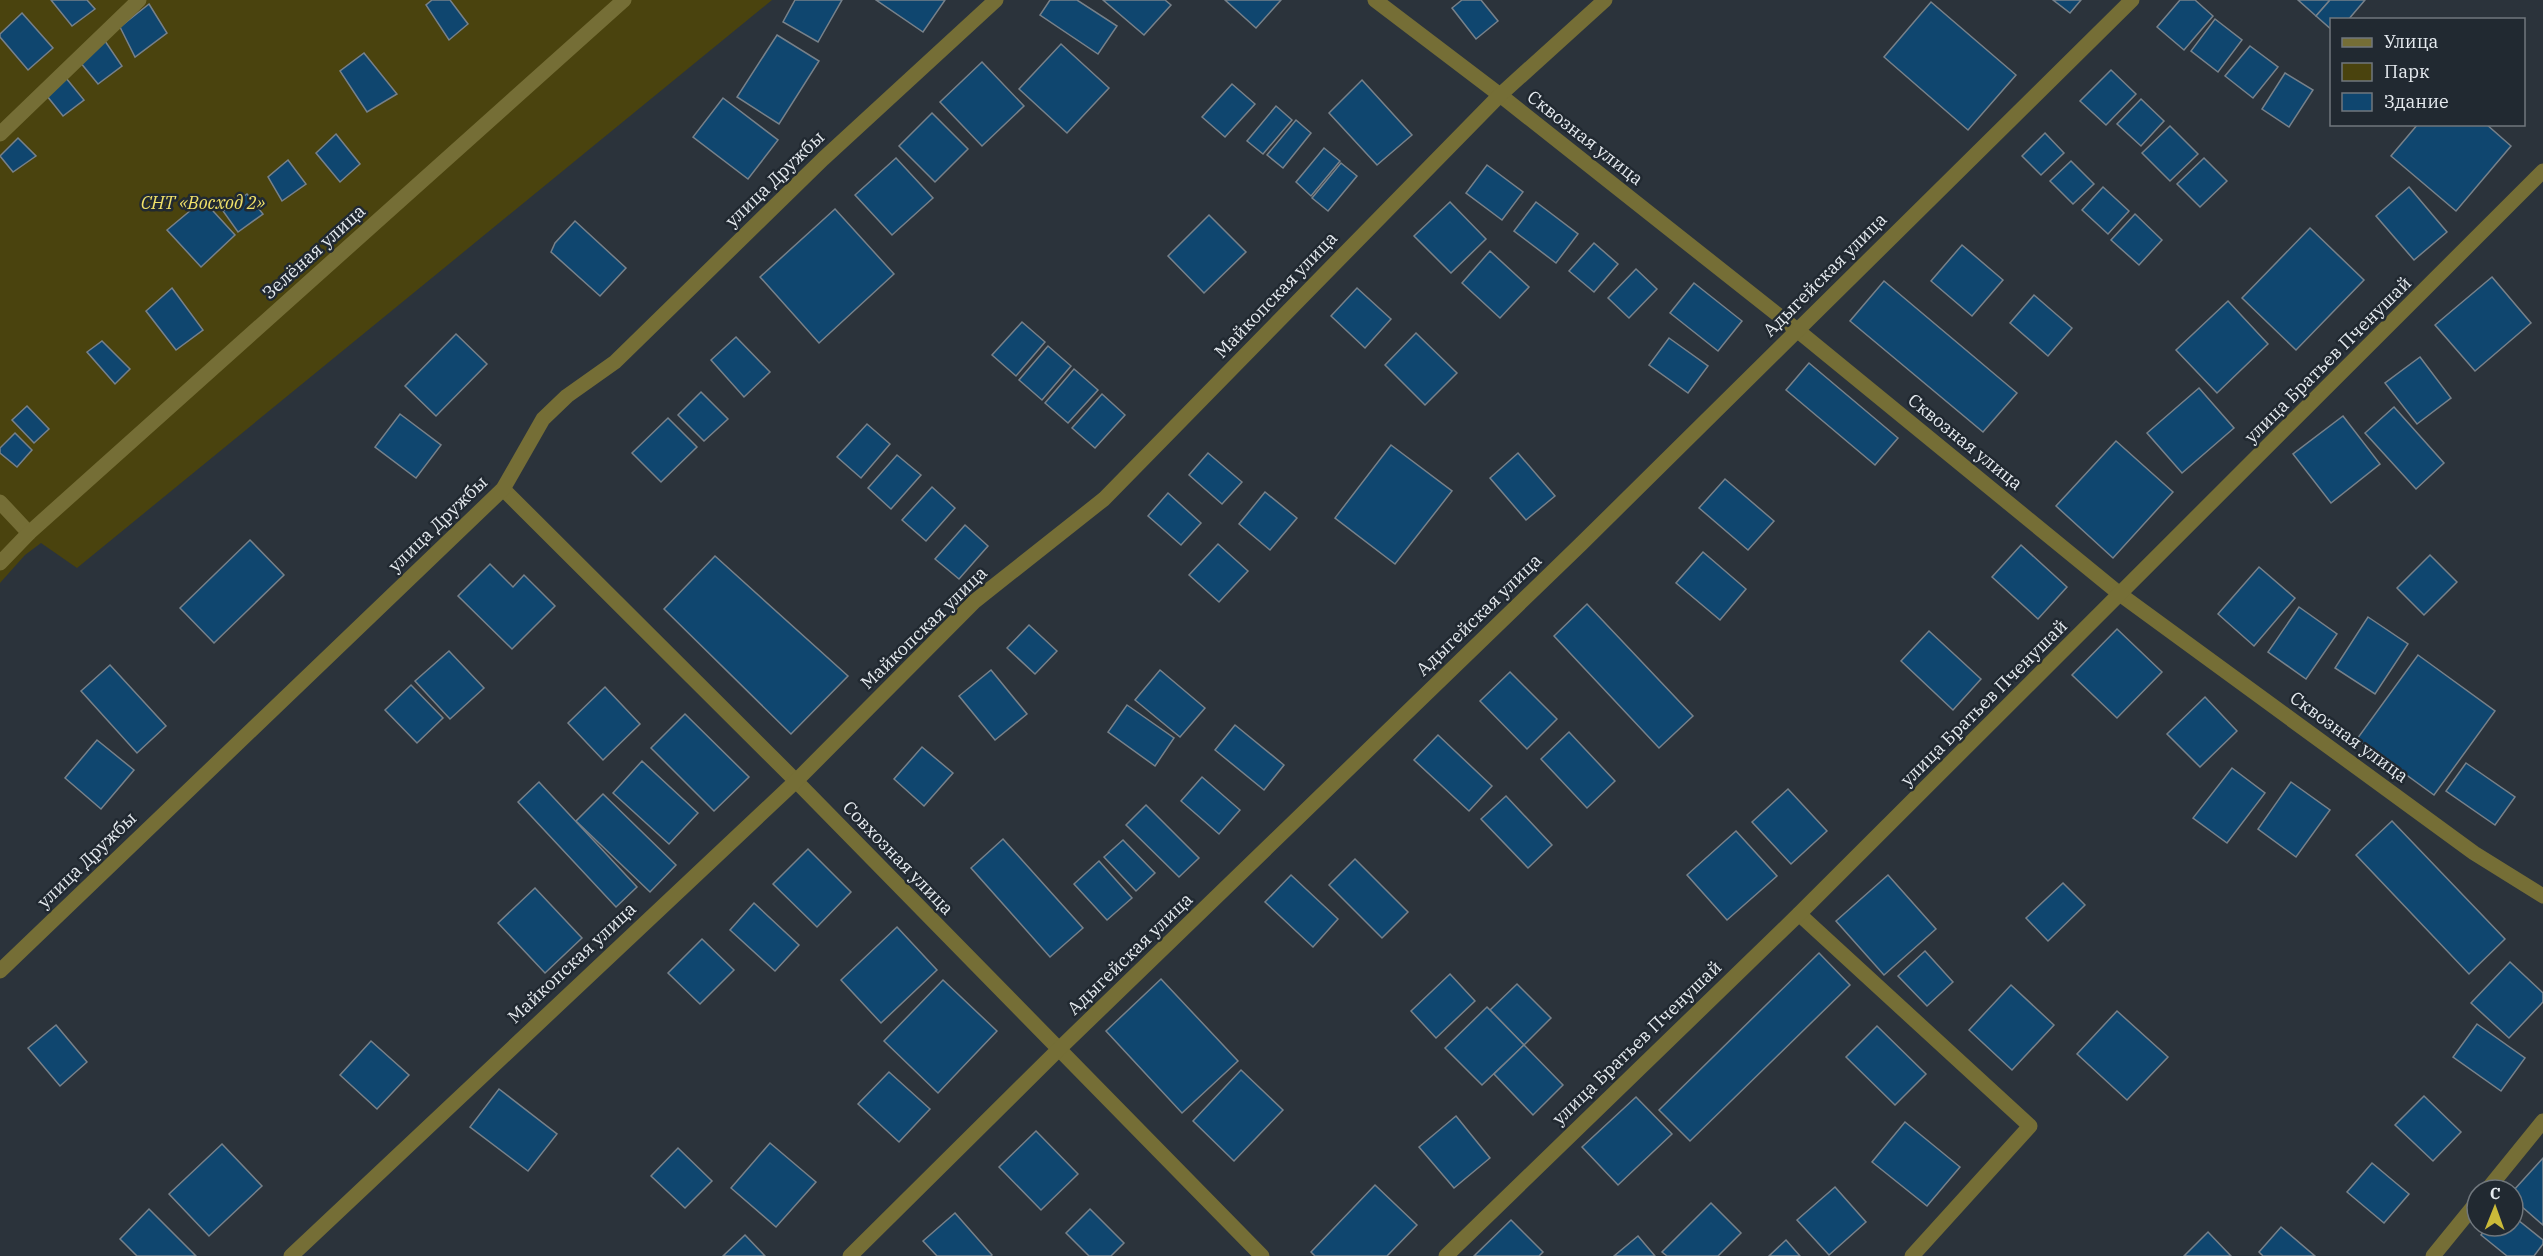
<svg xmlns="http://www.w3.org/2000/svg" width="2543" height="1256" viewBox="0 0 2543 1256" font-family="'IBM Plex Serif',serif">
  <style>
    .green { fill: #4a430e }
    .building { fill: #0f466f; stroke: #77818a; stroke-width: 1.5 }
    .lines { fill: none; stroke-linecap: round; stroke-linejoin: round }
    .minor { stroke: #756e36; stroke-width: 15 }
    .labels { text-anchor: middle; stroke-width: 5; stroke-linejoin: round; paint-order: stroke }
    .street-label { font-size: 18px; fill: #e6ebf0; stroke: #212931 }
    .park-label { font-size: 18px; font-style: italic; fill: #f1e169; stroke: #212931 }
  </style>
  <rect width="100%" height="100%" fill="#2b333b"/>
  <path class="green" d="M0 0H772L77 568 41 543 25 555 0 583Z"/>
  <g class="building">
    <path d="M51 0H87L95 9 72 26Z"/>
    <path d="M432 0H450L468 24 449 40 426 5Z"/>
    <path d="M795 0H842L818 42 783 22Z"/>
    <path d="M876 0H945L923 32Z"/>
    <path d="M1050 0H1077L1117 26 1098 54 1040 15Z"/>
    <path d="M1103 0H1165L1171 5 1144 35Z"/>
    <path d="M1225 0H1281L1256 28Z"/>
    <path d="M1462 0H1481L1498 21 1476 39 1452 8Z"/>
    <path d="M2053 0H2081L2070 13Z"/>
    <path d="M2180 0H2195L2213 16 2184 50 2157 27Z"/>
    <path d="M2298 0H2330L2316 16Z"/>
    <path d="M2330 0H2365L2348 20H2332V30L2316 16Z"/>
    <path d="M1931 2 2016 75 1968 130 1884 57Z"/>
    <path d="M149 4 167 33 135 57 120 27Z"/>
    <path d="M22 13 53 48 28 70 0 37V34Z"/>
    <path d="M2215 19 2242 40 2218 72 2191 51Z"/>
    <path d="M777 35 819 61 779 124 737 97Z"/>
    <path d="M105 41 122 66 98 84 80 62Z"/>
    <path d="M1061 44 1109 88 1067 133 1019 89Z"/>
    <path d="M2250 46 2278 67 2253 98 2225 76Z"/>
    <path d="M364 53 397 94 367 112 340 71Z"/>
    <path d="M982 62 1024 106 982 146 940 102Z"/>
    <path d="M2111 70 2136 94 2106 125 2080 101Z"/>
    <path d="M2285 73 2313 90 2289 127 2262 109Z"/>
    <path d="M66 78 84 100 63 116 47 96Z"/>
    <path d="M1362 80 1412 135 1377 165 1329 113Z"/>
    <path d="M1232 84 1255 104 1225 137 1202 117Z"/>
    <path d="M723 98 778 140 748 179 693 137Z"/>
    <path d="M2141 99 2164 121 2141 146 2117 124Z"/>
    <path d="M1276 106 1292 120 1263 154 1247 141Z"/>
    <path d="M932 113 968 149 935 182 899 146Z"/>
    <path d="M1296 120 1311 133 1283 168 1267 155Z"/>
    <path d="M2418 124H2486L2511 146 2456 211 2391 156Z"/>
    <path d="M2170 126 2198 154 2170 181 2142 153Z"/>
    <path d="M2045 133 2064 153 2041 175 2022 156Z"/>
    <path d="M336 134 360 164 340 182 316 153Z"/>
    <path d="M18 138 36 156 13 172 0 156Z"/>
    <path d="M1324 148 1340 161 1311 196 1296 182Z"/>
    <path d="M896 158 933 198 892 235 855 195Z"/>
    <path d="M2204 158 2227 181 2200 207 2177 184Z"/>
    <path d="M288 160 306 184 282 201 268 177Z"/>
    <path d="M2071 161 2094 184 2073 204 2050 181Z"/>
    <path d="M1341 163 1357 176 1328 211 1312 198Z"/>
    <path d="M1487 165 1523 192 1502 220 1466 193Z"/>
    <path d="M2103 187 2129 211 2108 234 2082 210Z"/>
    <path d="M2409 187 2447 232 2414 260 2376 216Z"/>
    <path d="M247 194 263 214 238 232 223 211Z"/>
    <path d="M203 200 235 235 201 267 167 230Z"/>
    <path d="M1450 202 1486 239 1451 273 1414 236Z"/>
    <path d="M1536 202 1578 234 1556 263 1514 231Z"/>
    <path d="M835 209 894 274 819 343 760 277Z"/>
    <path d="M2135 214 2162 240 2139 265 2111 240Z"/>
    <path d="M1209 215 1246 252 1204 293 1168 256Z"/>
    <path d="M575 221 626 268 600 296 551 252 555 243Z"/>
    <path d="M2310 228 2364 280 2296 350 2242 298Z"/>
    <path d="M1594 243 1618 264 1594 292 1569 271Z"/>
    <path d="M1962 245 2003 280 1972 316 1931 281Z"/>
    <path d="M1490 251 1529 287 1500 318 1462 283Z"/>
    <path d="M1636 269 1657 289 1629 318 1608 298Z"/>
    <path d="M2492 277 2531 323 2475 371 2435 325Z"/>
    <path d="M1884 281 2017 393 1983 432 1850 321Z"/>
    <path d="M1694 283 1742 321 1718 351 1670 313Z"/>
    <path d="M172 288 203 330 176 350 146 311Z"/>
    <path d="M1357 288 1391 319 1365 348 1331 316Z"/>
    <path d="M2034 295 2072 328 2048 356 2010 323Z"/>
    <path d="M2228 301 2268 344 2217 393 2176 350Z"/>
    <path d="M1022 322 1045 342 1016 376 992 355Z"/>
    <path d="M1416 333 1457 373 1425 405 1385 365Z"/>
    <path d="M456 334 487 364 436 416 405 386Z"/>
    <path d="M736 337 770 372 744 397 711 360Z"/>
    <path d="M1669 338 1708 366 1688 393 1649 365Z"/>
    <path d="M102 341 130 369 115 384 87 352Z"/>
    <path d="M1048 346 1071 366 1042 400 1019 380Z"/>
    <path d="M2420 357 2451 398 2417 424 2385 383Z"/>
    <path d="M1809 363 1898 438 1875 465 1786 390Z"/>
    <path d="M1074 369 1098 390 1068 423 1045 403Z"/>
    <path d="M2199 388 2234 428 2182 473 2147 433Z"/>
    <path d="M701 392 728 419 704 441 678 415Z"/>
    <path d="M1102 394 1125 415 1095 448 1072 428Z"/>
    <path d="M27 406 49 429 34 443 12 420Z"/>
    <path d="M2394 407 2444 463 2416 489 2365 433Z"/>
    <path d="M400 414 441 445 416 478 375 447Z"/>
    <path d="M2343 416 2380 464 2331 503 2293 454Z"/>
    <path d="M668 418 697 447 661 482 632 453Z"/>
    <path d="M867 424 890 444 861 478 837 457Z"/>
    <path d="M15 433 32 450 17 467 0 453V448Z"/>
    <path d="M2116 441 2173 492 2113 558 2056 506Z"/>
    <path d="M1391 445 1452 491 1395 564 1335 518Z"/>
    <path d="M1208 453 1242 482 1222 504 1189 475Z"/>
    <path d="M1518 453 1555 496 1526 520 1490 478Z"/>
    <path d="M897 455 921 475 891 509 868 488Z"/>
    <path d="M1725 479 1774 521 1748 550 1699 508Z"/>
    <path d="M932 487 955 508 926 541 902 520Z"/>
    <path d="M1265 492 1297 518 1270 550 1239 524Z"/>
    <path d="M1168 493 1201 523 1181 545 1148 516Z"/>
    <path d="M965 525 988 546 959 579 935 559Z"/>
    <path d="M250 540 284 575 214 643 180 608Z"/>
    <path d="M1218 544 1248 571 1219 602 1189 575Z"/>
    <path d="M2021 545 2067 587 2038 619 1992 577Z"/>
    <path d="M1703 552 1746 589 1720 620 1676 583Z"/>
    <path d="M2430 555 2457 582 2424 615 2397 588Z"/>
    <path d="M715 556 848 676 791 734 664 609Z"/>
    <path d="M490 564 513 587 524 575 555 606 512 649 458 596Z"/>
    <path d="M2259 567 2295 598 2254 646 2218 614Z"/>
    <path d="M1587 604 1693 716 1659 748 1554 636Z"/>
    <path d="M2299 607 2337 634 2306 679 2268 652Z"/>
    <path d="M2368 617 2408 644 2375 694 2335 668Z"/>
    <path d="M1029 625 1057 651 1035 674 1007 648Z"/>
    <path d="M2117 629 2162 672 2117 718 2072 675Z"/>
    <path d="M1929 631 1981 679 1953 710 1901 661Z"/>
    <path d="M449 651 484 688 450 719 415 681Z"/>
    <path d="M2418 655 2495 711 2434 795 2357 739Z"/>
    <path d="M110 665 166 726 137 753 81 691Z"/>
    <path d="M991 670 1027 714 995 740 959 696Z"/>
    <path d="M1160 670 1205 708 1180 737 1135 700Z"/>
    <path d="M1510 672 1557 719 1527 749 1480 701Z"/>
    <path d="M411 685 443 718 417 743 385 710Z"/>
    <path d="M605 687 640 724 603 760 568 723Z"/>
    <path d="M2205 697 2237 731 2200 767 2167 734Z"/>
    <path d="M1127 705 1174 738 1155 766 1108 732Z"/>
    <path d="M685 714 749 777 714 811 651 748Z"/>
    <path d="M1235 725 1284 765 1264 790 1215 750Z"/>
    <path d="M1569 732 1615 781 1587 808 1541 759Z"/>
    <path d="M1438 735 1492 786 1469 811 1414 760Z"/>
    <path d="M97 740 134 770 101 809 65 778Z"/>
    <path d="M922 747 953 773 924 806 894 779Z"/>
    <path d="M642 761 698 813 669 844 613 793Z"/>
    <path d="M2466 763 2515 797 2495 825 2446 791Z"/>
    <path d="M2232 768 2265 793 2227 843 2193 818Z"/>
    <path d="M1202 777 1240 810 1219 834 1181 801Z"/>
    <path d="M539 782 637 887 616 907 518 802Z"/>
    <path d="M2291 782 2330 810 2296 857 2258 829Z"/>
    <path d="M1788 789 1827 831 1791 864 1752 822Z"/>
    <path d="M603 794 676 865 650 892 576 821Z"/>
    <path d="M1506 796 1552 845 1528 868 1481 819Z"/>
    <path d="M1146 805 1199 858 1179 877 1126 825Z"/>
    <path d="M2392 821 2505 939 2469 974 2356 855Z"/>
    <path d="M1736 831 1777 876 1727 920 1687 875Z"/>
    <path d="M1003 839 1083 928 1050 957 971 868Z"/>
    <path d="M1123 840 1155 873 1136 891 1104 857Z"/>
    <path d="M808 849 851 892 817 927 773 884Z"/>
    <path d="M1355 859 1408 912 1382 938 1329 885Z"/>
    <path d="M1099 861 1132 898 1107 920 1074 884Z"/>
    <path d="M1291 875 1338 919 1313 947 1265 902Z"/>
    <path d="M1888 875 1936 929 1884 975 1836 921Z"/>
    <path d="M2063 883 2085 905 2048 941 2026 918Z"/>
    <path d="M535 888 582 938 545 973 498 923Z"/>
    <path d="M754 903 799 945 775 971 730 930Z"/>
    <path d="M897 927 937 970 881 1023 841 980Z"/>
    <path d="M702 939 734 970 700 1004 668 973Z"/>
    <path d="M1925 951 1953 982 1927 1006 1898 976Z"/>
    <path d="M1819 953 1850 985 1690 1141 1659 1110Z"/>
    <path d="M2510 962 2543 993V1002L2509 1038 2471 1003Z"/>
    <path d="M1450 974 1475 1001 1436 1038 1411 1011Z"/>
    <path d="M1161 979 1238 1061 1182 1113 1106 1031Z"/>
    <path d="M943 980 997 1031 938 1093 884 1041Z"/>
    <path d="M1517 984 1551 1018 1524 1045 1490 1010Z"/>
    <path d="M2011 985 2054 1025 2012 1070 1969 1030Z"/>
    <path d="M1487 1007 1524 1045 1482 1085 1445 1048Z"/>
    <path d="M2117 1011 2168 1057 2127 1100 2077 1054Z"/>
    <path d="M2477 1024 2525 1058 2501 1091 2453 1057Z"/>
    <path d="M56 1025 87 1062 60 1086 28 1048Z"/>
    <path d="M1877 1026 1926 1074 1895 1105 1846 1057Z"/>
    <path d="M371 1041 409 1075 377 1109 340 1075Z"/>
    <path d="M1524 1045 1563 1085 1533 1115 1494 1074Z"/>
    <path d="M1241 1070 1283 1110 1234 1161 1193 1121Z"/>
    <path d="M889 1072 930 1109 899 1142 858 1104Z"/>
    <path d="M499 1089 557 1134 528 1171 470 1127Z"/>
    <path d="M2424 1096 2461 1132 2433 1161 2395 1125Z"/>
    <path d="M1636 1097 1672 1134 1618 1185 1582 1147Z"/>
    <path d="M1456 1116 1490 1158 1454 1188 1419 1147Z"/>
    <path d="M1905 1122 1960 1167 1927 1206 1872 1162Z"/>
    <path d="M1036 1131 1078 1174 1041 1210 999 1167Z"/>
    <path d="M770 1143 816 1182 776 1227 731 1188Z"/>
    <path d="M222 1144 262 1186 209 1236 169 1194Z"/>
    <path d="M678 1148 712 1181 685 1208 651 1176Z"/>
    <path d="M2543 1158V1225L2513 1199V1191Z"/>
    <path d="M2372 1163 2409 1194 2384 1223 2347 1192Z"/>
    <path d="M1375 1185 1417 1225 1387 1256H1315L1311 1252Z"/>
    <path d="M1835 1187 1866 1222 1829 1255 1797 1220Z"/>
    <path d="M1711 1203 1741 1233 1718 1256H1667L1662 1252Z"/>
    <path d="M149 1209 196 1256H137L120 1239Z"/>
    <path d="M1090 1209 1124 1243 1111 1256H1089L1066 1233Z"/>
    <path d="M955 1213 992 1255 991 1256H937L923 1241Z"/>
    <path d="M2513 1216 2543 1240V1244L2534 1256H2507L2481 1235 2488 1226H2513Z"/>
    <path d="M1511 1220 1543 1252 1539 1256H1474Z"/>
    <path d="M2281 1227 2315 1256H2263L2259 1252Z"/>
    <path d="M2208 1232 2231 1256H2184Z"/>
    <path d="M745 1235 765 1256H723Z"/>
    <path d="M1638 1236 1655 1256H1614Z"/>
    <path d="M1786 1240 1800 1256H1769Z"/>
  </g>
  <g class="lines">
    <g class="minor">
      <path d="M1375 0 1500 95 1797 330 2121 595 2474 853 2543 896"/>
      <path d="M0 134 139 0"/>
      <path d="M503 489 796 781 1262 1256"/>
      <path d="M0 502 29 533"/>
      <path d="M0 563 29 533 624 0"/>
      <path d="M1799 914 2030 1126 1912 1256"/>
      <path d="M0 971 503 489 543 419 567 396 615 362 823 159 996 0"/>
      <path d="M2487 1190 2543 1121"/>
      <path d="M291 1256 796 781 975 601 1104 499 1500 95 1605 0"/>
      <path d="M850 1256 1058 1050 1581 544 2132 0"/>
      <path d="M1446 1256 1799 914 2543 171"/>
      <path d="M2433 1256 2477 1202"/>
    </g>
  </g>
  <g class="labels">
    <g class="street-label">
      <text transform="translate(1585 138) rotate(38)" y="6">Сквозная улица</text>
      <text transform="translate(775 179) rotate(-44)" y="6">улица Дружбы</text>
      <text transform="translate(314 252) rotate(-42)" y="6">Зелёная улица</text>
      <text transform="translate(1825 275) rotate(-45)" y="6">Адыгейская улица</text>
      <text transform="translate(1276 295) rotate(-46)" y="6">Майкопская улица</text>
      <text transform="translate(2328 360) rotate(-45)" y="6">улица Братьев Пченушай</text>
      <text transform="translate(1965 442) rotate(39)" y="6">Сквозная улица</text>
      <text transform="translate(438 524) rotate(-44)" y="6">улица Дружбы</text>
      <text transform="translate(1479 615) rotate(-44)" y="6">Адыгейская улица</text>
      <text transform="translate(924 628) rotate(-44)" y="6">Майкопская улица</text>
      <text transform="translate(1984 703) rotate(-45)" y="6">улица Братьев Пченушай</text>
      <text transform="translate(2349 737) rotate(36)" y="6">Сквозная улица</text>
      <text transform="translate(898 858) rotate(46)" y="6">Совхозная улица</text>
      <text transform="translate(87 860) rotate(-44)" y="6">улица Дружбы</text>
      <text transform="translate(1130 954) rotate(-44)" y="6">Адыгейская улица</text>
      <text transform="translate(572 963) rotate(-43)" y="6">Майкопская улица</text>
      <text transform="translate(1637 1043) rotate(-44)" y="6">улица Братьев Пченушай</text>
    </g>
    <g class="park-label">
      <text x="203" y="209">СНТ «Восход 2»</text>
    </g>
  </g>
  <rect x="2330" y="18" width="195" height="108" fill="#212931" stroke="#70777d" stroke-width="1.5"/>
  <rect x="2342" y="38" width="30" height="9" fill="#756e36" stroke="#70777d" stroke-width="1.5"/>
  <text x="2384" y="48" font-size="18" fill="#e6ebf0">Улица</text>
  <rect x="2342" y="63" width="30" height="18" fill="#4a430e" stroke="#70777d" stroke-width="1.5"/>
  <text x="2384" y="78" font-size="18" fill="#e6ebf0">Парк</text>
  <rect x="2342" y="93" width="30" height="18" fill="#0f466f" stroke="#70777d" stroke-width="1.5"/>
  <text x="2384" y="108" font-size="18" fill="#e6ebf0">Здание</text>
  <g transform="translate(2495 1208) rotate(1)"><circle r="28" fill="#212931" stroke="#70777d" stroke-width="1.5"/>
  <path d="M0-4.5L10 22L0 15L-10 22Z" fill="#caba39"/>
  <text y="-9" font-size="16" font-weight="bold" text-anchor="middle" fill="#e6ebf0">С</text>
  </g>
</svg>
